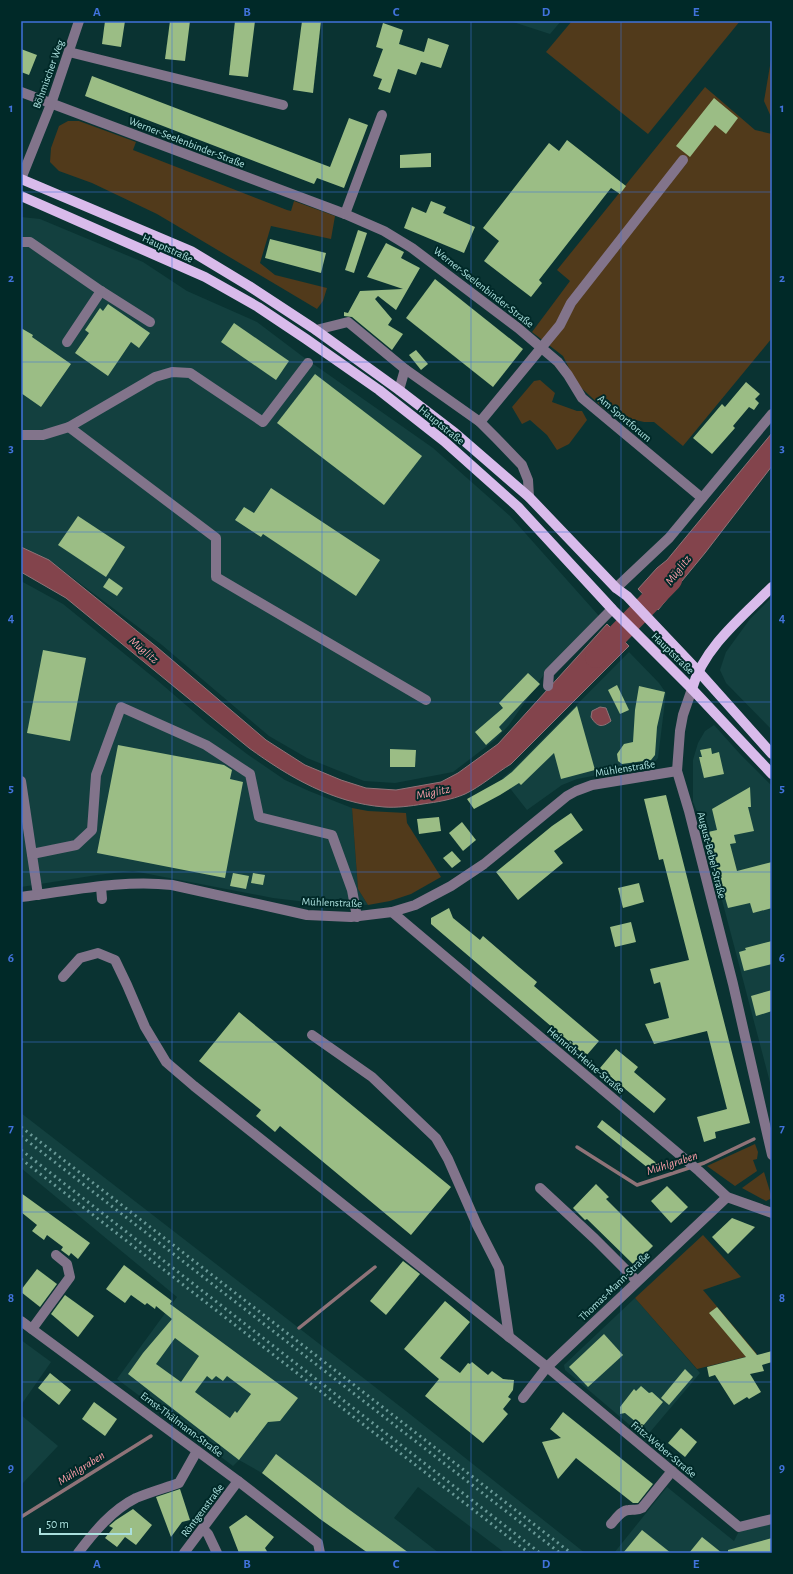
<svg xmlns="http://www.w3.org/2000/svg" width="793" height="1574" viewBox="0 0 793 1574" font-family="'Alegreya Sans',sans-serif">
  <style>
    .built { fill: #13403f }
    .green { fill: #513a1b }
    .water { fill: #83444c; stroke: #8f7378 }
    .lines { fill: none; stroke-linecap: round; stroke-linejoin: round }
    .stream { stroke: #8f7378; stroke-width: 3.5 }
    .river { stroke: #83444c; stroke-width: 22 }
    .building { fill: #9bbd85; fill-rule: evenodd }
    .minor { stroke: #82748b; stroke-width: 10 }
    .major { stroke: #d9bbeb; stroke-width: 10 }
    .rail { stroke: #699997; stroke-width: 3; stroke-dasharray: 2 4; stroke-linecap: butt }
    .grid { fill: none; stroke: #4072da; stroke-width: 1; stroke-opacity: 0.55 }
    .labels { text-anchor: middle; stroke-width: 4; stroke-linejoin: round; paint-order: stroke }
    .street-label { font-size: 11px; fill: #abe0de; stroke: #002928 }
    .water-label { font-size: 12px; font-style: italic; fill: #ff9ea9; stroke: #002928 }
    .neatline { fill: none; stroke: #4072da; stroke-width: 1.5 }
    .grid-label { font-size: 13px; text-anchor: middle; font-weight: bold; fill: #4072da }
  </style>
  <rect width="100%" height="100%" fill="#0a3332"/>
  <g class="built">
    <path d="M510 21H561L550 34Z"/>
    <path d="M21 217 40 219 143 262 187 291 257 322 302 356 433 448 510 516 599 616 545 673 509 725 495 740 453 772 395 783 364 781 307 758 269 736 162 645 49 560 21 547Z"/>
    <path d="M21 581 63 604 158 681 208 724 247 754 285 780 309 791 352 808 358 889 368 905 315 903 273 898 133 871 97 875 21 887Z"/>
    <path d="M772 597V730L726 683 720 670 726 652 750 619Z"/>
    <path d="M629 652 659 683 666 693 658 758 655 762 645 766 577 779 562 785 527 810 502 778 511 771Z"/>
    <path d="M714 725 740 754 772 786V1090L702 824 693 802V760L698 743 705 731Z"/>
    <path d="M21 1113 406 1411 585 1553H505L418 1487 394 1518 439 1553H368L262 1473 239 1460 233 1466 117 1379 177 1297 21 1168Z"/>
    <path d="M635 1298 700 1373 645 1438 565 1370 564 1365Z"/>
    <path d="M21 1340 51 1362 21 1405Z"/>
    <path d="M21 1415 58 1446 21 1485Z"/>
    <path d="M667 1487 734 1541 739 1531 772 1522V1553H614Z"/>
  </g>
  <g class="green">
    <path d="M572 21H740L648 134 546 52Z"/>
    <path d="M772 54V119L764 101Z"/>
    <path d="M705 87 755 130 772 134V338L683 446 654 422H644L614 415 602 407 577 384 563 356 532 332 570 281 557 270Z"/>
    <path d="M68 121H79L136 142 133 150 287 210 291 211 294 201 335 216 331 239 271 226 260 263 275 275 327 288 323 301 317 309 157 214 92 183 59 171 50 162 51 148 59 126Z"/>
    <path d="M540 380 555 393 552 402 577 411H582L587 420 569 444 557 450 547 435 530 420 522 424 512 407 534 381Z"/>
    <path d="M352 808 368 811 406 813 407 823 441 877 411 894 390 901 368 905 358 889Z"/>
    <path d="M755 1144 758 1152 757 1159 753 1160 757 1171 735 1186 707 1166Z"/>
    <path d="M764 1172 772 1198 766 1201 742 1188Z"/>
    <path d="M703 1235 741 1277 703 1290 757 1354 697 1369 635 1298Z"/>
  </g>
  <g class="water">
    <path d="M772 433V466L705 553 658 610 638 589 657 568 667 560Z"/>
    <path d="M21 547 49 560 158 648 266 740 305 765 341 780 366 788 396 790 441 782 458 773 498 744 607 624 629 646 511 764C496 773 480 787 465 794 451 800 437 802 423 804 411 806 397 808 384 807 333 803 289 777 249 748L66 598 21 572Z"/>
    <path d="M600 707 606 708 611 721C602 728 597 727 591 717L592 711Z"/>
  </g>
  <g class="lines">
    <g class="stream">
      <path d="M577 1147 637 1185 704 1163 754 1139"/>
      <path d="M299 1328 375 1267"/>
      <path d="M21 1517 151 1436"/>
    </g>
    <path class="river" d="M596 657 671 580"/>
  </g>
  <g class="building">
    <path d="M105 21H125L121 47 102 44Z"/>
    <path d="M170 21H190L185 61 165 59Z"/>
    <path d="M235 21H255L248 77 229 75Z"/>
    <path d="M302 21H321L313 93 293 90Z"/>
    <path d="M383 23 403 30 399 44 424 52 428 38 449 45 441 68 421 62 416 75 398 69 390 93 378 89 382 79 373 76 383 49 376 47Z"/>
    <path d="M21 49 37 55 29 75 21 72Z"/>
    <path d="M92 76 330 167 349 118 368 125 344 188 317 178 314 184 85 96Z"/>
    <path d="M714 98 738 118 726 134 715 125 690 157 676 146Z"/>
    <path d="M567 140 626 186 620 194 611 188 539 280 542 283 531 297 484 261 499 241 483 228 549 143 559 151Z"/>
    <path d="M431 153V167L400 168V155Z"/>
    <path d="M431 201 446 207 443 213 475 227 464 253 404 228 412 207 426 213Z"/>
    <path d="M358 230 367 233 354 273 345 270Z"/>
    <path d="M270 239 326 253 321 273 265 258Z"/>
    <path d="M386 243 404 252 401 258 420 268 396 310 378 296 375 299 392 319 388 325 403 334 392 350 352 317 344 316V312L348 313 360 291 403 289 367 277Z"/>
    <path d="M435 279 523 349 493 387 406 318Z"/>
    <path d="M108 304 150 333 139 348 131 342 108 376 75 353 89 333 85 330 100 308 103 311Z"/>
    <path d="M234 323 289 361 276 380 221 342Z"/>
    <path d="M21 328 33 335 32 337 71 364 41 407 21 393Z"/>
    <path d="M416 350 428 364 421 370 409 355Z"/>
    <path d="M315 374 422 456 384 505 277 423Z"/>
    <path d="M746 382 760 394 755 399 759 403 754 410 749 407 733 426 735 428 712 454 693 438 722 404 725 407Z"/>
    <path d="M271 488 380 560 356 596 263 534 261 537 235 520 244 507 254 513Z"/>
    <path d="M78 516 125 547 106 577 58 545Z"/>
    <path d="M109 578 123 588 117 596 103 587Z"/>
    <path d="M43 650 86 658 70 741 27 733Z"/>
    <path d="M528 673 540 684 499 727 502 731 486 745 475 732 503 708 499 703Z"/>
    <path d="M617 685 629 710 620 714 608 690Z"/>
    <path d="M639 686 665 692 657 727 655 755 651 760 622 764 618 761 617 754 624 744 633 742 635 710Z"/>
    <path d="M577 706 595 770 561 779 554 753 521 785 519 783 500 795 474 809 467 799 503 779 512 772Z"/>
    <path d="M118 745 224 765 232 770 230 779 243 782 225 878 97 853Z"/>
    <path d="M711 748 712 754 719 752 724 774 704 778 699 757H702L700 750Z"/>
    <path d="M390 749 416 750 415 767H390Z"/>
    <path d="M750 787 751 807H748L754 831 734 835 736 843 730 844 737 871 772 862V908L753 913 750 903 728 908 709 841H710L708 832 717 830 712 809Z"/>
    <path d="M666 795 750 1123 715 1132 716 1138 704 1142 697 1117 727 1109 707 1031 654 1044 645 1024 669 1018 660 982 654 984 650 969 689 960 663 859 659 860 644 799Z"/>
    <path d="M571 813 583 830 554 851 563 863 518 900 496 872 552 826Z"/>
    <path d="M439 817 441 831 419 834 417 819Z"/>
    <path d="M462 822 476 840 463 851 449 833Z"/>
    <path d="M452 851 461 861 452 868 443 858Z"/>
    <path d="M233 873 249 876 246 889 230 886Z"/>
    <path d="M253 873 265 875 263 885 251 883Z"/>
    <path d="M639 883 644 902 623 908 618 888Z"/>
    <path d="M449 908 453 918 480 940 483 936 519 967 537 982 534 986 599 1041 586 1056 431 924V918Z"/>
    <path d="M631 922 636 942 615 947 610 927Z"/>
    <path d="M772 941V964L744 971 739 952 746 950 745 948Z"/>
    <path d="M772 990V1011L756 1016 751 996Z"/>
    <path d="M239 1012 451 1187 411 1235 280 1126 275 1132 256 1116 261 1110 199 1061Z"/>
    <path d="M616 1049 638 1067 634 1072 666 1099 654 1113 600 1068Z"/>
    <path d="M602 1120 659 1165 653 1172 597 1127Z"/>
    <path d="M596 1184 609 1197 606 1199 653 1246 634 1265 587 1219 585 1220 573 1208Z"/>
    <path d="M667 1186 688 1207 671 1223 651 1201Z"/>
    <path d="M21 1193 90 1243 78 1259 71 1253 69 1256 61 1250 63 1247 47 1235 44 1240 32 1231 37 1225 21 1212Z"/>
    <path d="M732 1218 755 1227 728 1254 712 1237Z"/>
    <path d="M403 1261 420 1274 386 1315 370 1301Z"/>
    <path d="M124 1265 172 1301 170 1304 298 1398 280 1421 268 1422 239 1460 128 1374 143 1353 172 1319 156 1306 155 1309 147 1303 145 1305 131 1295 125 1303 106 1289ZM175 1338 199 1356 181 1382 156 1364ZM207 1376 212 1380 216 1376 223 1381 227 1376 251 1394 237 1413 235 1411 230 1418 195 1392Z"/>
    <path d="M37 1269 57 1284 40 1307 21 1292V1290Z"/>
    <path d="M65 1295 94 1316 78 1337 51 1314Z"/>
    <path d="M445 1301 470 1322 440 1358 460 1373 468 1363 470 1364 472 1362 488 1375 492 1371 503 1379 514 1380 513 1390 508 1397 511 1399 503 1409 508 1414 483 1443 425 1396 439 1379 404 1349Z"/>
    <path d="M717 1307 757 1355 772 1351V1362L762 1365 764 1371 750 1374 761 1392 749 1399 747 1397 734 1405 715 1375 709 1377 707 1367 746 1357 709 1313Z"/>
    <path d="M604 1334 623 1355 588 1387 569 1367Z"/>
    <path d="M685 1369 693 1377 669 1405 661 1398Z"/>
    <path d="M50 1373 71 1390 59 1405 38 1388Z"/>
    <path d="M641 1386 649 1393 652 1392 663 1402 642 1427 625 1413 620 1414V1407L634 1389 636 1391Z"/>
    <path d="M94 1402 117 1419 105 1436 82 1419Z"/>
    <path d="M563 1412 653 1484 638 1503H633L576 1458 558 1479 542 1442 561 1438 550 1429Z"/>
    <path d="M681 1428 697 1442 685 1457 668 1443Z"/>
    <path d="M276 1454 347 1508 409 1553H368L320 1519 262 1473Z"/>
    <path d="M180 1489 190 1520 182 1522 171 1537 156 1497Z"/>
    <path d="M133 1509 152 1525 136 1545 125 1537 117 1547 105 1538 113 1528 109 1526 116 1520Z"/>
    <path d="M246 1515 274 1537 265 1548 268 1553H239L229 1527Z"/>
    <path d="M642 1530 671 1553H623Z"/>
    <path d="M702 1537 722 1553H689Z"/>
    <path d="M772 1538V1553H728V1550Z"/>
  </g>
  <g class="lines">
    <g class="minor">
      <path d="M69 52 283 105"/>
      <path d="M21 92 345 214 384 231 412 248 518 328 558 362 568 375 582 398 702 498"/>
      <path d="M21 179 51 104 79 21"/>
      <path d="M345 214 382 115"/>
      <path d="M21 242H30L101 291 150 322"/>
      <path d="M316 330 348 322 405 369 480 422 496 438 522 465 528 480 529 497"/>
      <path d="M67 342 101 291"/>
      <path d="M399 390 405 369"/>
      <path d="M480 422 560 325 571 303 683 160"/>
      <path d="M69 427 216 538V577L426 700"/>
      <path d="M21 435H43L69 427 155 377 172 372 190 373 263 422 308 363"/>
      <path d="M616 588 669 538 772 414"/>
      <path d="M548 686 549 673 612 609"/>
      <path d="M692 689 683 715 680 731 677 771 689 811 733 984 772 1155"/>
      <path d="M21 781 38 895"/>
      <path d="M32 854 76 845 92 830 96 775 121 707 206 745 250 774 259 817 332 835 352 890 357 917"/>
      <path d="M101 887 102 899"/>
      <path d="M21 897C70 891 123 879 172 885L307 915 351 917 392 912 415 905 451 886 484 864 567 796 576 791 592 785 677 771"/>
      <path d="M392 912 699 1171 727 1197 772 1213"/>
      <path d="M63 977 80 958 98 953 115 960 127 985 145 1027 166 1062 194 1086 547 1367 739 1527 772 1519"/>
      <path d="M312 1035 372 1077 436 1138 448 1159 477 1225 499 1268 509 1337"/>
      <path d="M540 1188 595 1239 637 1281"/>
      <path d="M21 1321 238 1481 318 1543 320 1553"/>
      <path d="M32 1329 70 1277 67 1264 56 1255"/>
      <path d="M523 1398 547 1367 727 1197"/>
      <path d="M611 1524C616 1519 621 1510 629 1510 634 1509 637 1511 642 1508L672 1471"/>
      <path d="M203 1529 208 1534 217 1553"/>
      <path d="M78 1553C94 1532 112 1510 136 1498 150 1492 165 1488 179 1483L197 1451"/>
      <path d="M184 1553 238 1481"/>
    </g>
    <g class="major">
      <path d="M21 179 191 251 249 286 313 328 399 390 455 433 529 497 616 588 627 596 698 671 772 754"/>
      <path d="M21 196 205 277 258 307 306 339 379 390 444 441 518 507 613 610 692 689 772 774"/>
      <path d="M692 689C703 648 743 616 772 587"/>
    </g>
    <g class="rail">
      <path d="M21 1127 571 1553"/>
      <path d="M21 1136 560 1553"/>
      <path d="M21 1150 540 1553"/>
      <path d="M21 1159 529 1553"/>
    </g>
  </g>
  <path class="grid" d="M172 21V1553M322 21V1553M471 21V1553M621 21V1553M21 192H772M21 362H772M21 532H772M21 702H772M21 872H772M21 1042H772M21 1212H772M21 1382H772"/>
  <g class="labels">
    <g class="street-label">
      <text transform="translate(48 74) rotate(-70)" y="4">Böhmischer Weg</text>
      <text transform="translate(187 142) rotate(21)" y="4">Werner-Seelenbinder-Straße</text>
      <text transform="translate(168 248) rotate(24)" y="4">Hauptstraße</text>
      <text transform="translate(484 287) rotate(38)" y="4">Werner-Seelenbinder-Straße</text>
      <text transform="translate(625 418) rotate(40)" y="4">Am Sportforum</text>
      <text transform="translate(442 425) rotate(39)" y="4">Hauptstraße</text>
      <text transform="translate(673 653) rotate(44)" y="4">Hauptstraße</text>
      <text transform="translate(625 768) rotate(-9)" y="4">Mühlenstraße</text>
      <text transform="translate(712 855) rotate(76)" y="4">August-Bebel-Straße</text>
      <text transform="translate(332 902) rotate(2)" y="4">Mühlenstraße</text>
      <text transform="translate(586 1060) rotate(40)" y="4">Heinrich-Heine-Straße</text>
      <text transform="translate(614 1286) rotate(-44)" y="4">Thomas-Mann-Straße</text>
      <text transform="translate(182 1424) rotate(37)" y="4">Ernst-Thälmann-Straße</text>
      <text transform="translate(664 1449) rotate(40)" y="4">Fritz-Weber-Straße</text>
      <text transform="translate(202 1510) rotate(-53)" y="4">Röntgenstraße</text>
    </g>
    <g class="water-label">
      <text transform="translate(678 570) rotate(-52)" y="4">Müglitz</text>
      <text transform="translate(144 650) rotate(40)" y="4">Müglitz</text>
      <text transform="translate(433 792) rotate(-11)" y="4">Müglitz</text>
      <text transform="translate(672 1163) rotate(-18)" y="4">Mühlgraben</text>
      <text transform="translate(81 1468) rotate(-32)" y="4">Mühlgraben</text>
    </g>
  </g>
  <rect width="793" height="1574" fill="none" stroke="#002928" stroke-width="44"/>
  <path d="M40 1528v6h91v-6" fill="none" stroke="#abe0de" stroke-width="2"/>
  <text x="46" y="1528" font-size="12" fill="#abe0de" stroke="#002928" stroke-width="3" paint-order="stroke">50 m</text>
  <rect x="22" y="22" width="749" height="1530" class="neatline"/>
  <g class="grid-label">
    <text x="97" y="16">A</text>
    <text x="247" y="16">B</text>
    <text x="396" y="16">C</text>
    <text x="546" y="16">D</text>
    <text x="696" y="16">E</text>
    <text x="11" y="112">1</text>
    <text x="782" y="112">1</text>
    <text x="11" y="282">2</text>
    <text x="782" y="282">2</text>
    <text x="11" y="452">3</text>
    <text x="782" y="452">3</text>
    <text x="11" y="622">4</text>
    <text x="782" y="622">4</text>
    <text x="11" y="792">5</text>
    <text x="782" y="792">5</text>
    <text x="11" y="962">6</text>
    <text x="782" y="962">6</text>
    <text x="11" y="1132">7</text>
    <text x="782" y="1132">7</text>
    <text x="11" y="1302">8</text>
    <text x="782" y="1302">8</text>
    <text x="11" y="1472">9</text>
    <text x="782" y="1472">9</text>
    <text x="97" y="1568">A</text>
    <text x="247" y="1568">B</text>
    <text x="396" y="1568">C</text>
    <text x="546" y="1568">D</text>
    <text x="696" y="1568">E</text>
  </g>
</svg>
